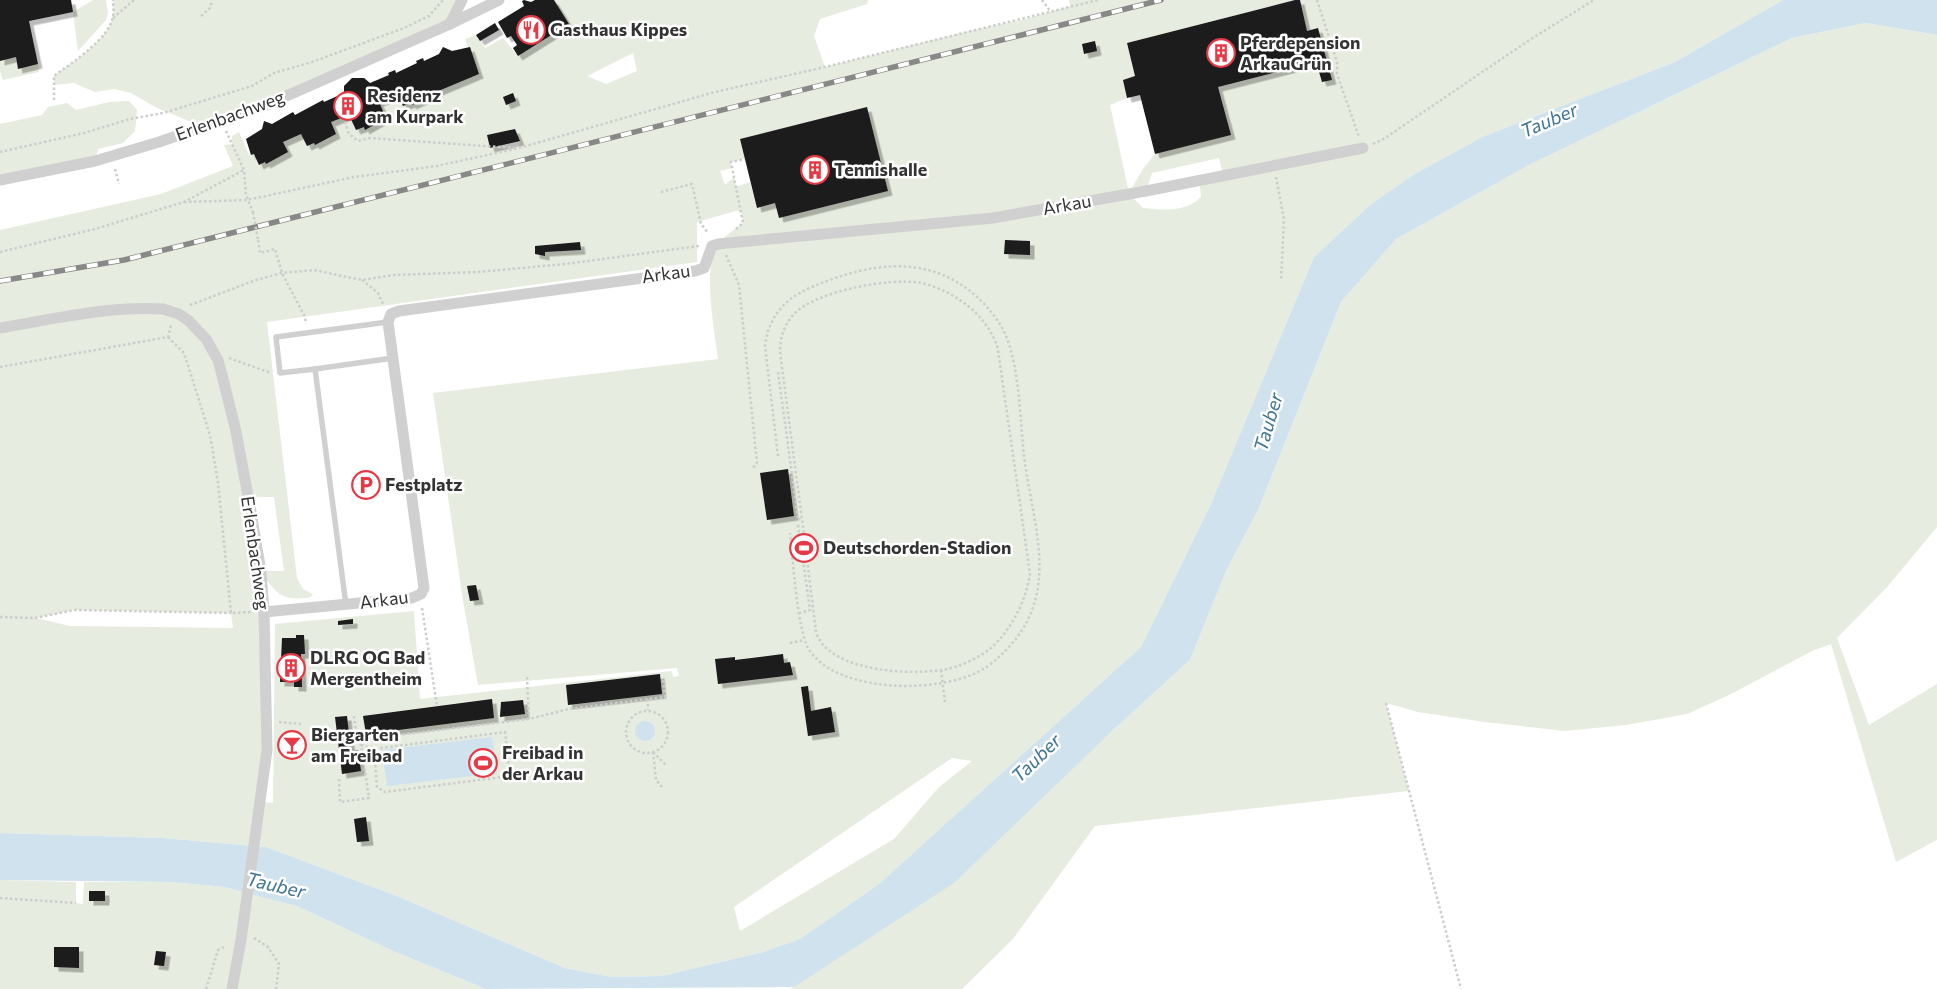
<svg xmlns="http://www.w3.org/2000/svg" width="1937" height="989" viewBox="0 0 1937 989" font-family="Commissioner,sans-serif">
  <style>
    .green { fill: #e6ecdf; fill-rule: evenodd }
    .water { fill: #cfe2ee }
    .building { fill: #1a1a1a; filter: url(#shadow) }
    .lines { fill: none; stroke-linecap: round; stroke-linejoin: round }
    .path { stroke: #cdcdcd; stroke-width: 2.5; stroke-dasharray: 2.5 2.5; stroke-linecap: butt }
    .service { stroke: #d0d0d0; stroke-width: 5.5 }
    .minor { stroke: #d0d0d0; stroke-width: 11 }
    .rail-casing { stroke: #888; stroke-width: 5.5 }
    .rail { stroke: #fff; stroke-width: 4; stroke-dasharray: 11; stroke-linecap: butt }
    .path-bridge { stroke: #cdcdcd; stroke-width: 2.5; stroke-dasharray: 2.5 2.5; stroke-linecap: butt }
    .minor-bridge { stroke: #d0d0d0; stroke-width: 11 }
    .labels { text-anchor: middle; stroke-width: 5; stroke-linejoin: round; paint-order: stroke }
    .poi-label { font-size: 18px; font-weight: bold; fill: #333; stroke: #fff; text-anchor: start }
    .street-label { font-size: 18px; fill: #333; stroke: #fff }
    .water-label { font-size: 19px; font-style: italic; fill: #3f7597; stroke: #fff }
  </style>
  <defs>
    <filter id="shadow"><feDropShadow dx="4.5" dy="4.5" stdDeviation="0" flood-color="#0004"/></filter>
  </defs>
  <rect width="100%" height="100%" fill="#fff"/>
  <g class="green">
    <path d="M93 0H106L108 13 106 20 78 51 73 12Z"/>
    <path d="M113 0H462L450 24 204 127 157 108 131 93 115 89 95 92 74 83 54 85V76C71 63 110 39 113 16 114 11 113 5 113 0Z"/>
    <path d="M554 0H868L867 4 820 19 814 36 825 67 965 32 1022 20 1070 6 1069 0H1295L1127 43 1135 76 1124 80 1127 98 1110 105 1129 193 1143 169 1155 154 1231 135 1218 87 1316 62 1322 82 1331 80 1318 28 1307 31 1300 0H1783L1675 62 1482 137 1413 175 1370 205 1314 257 1210 506 1141 647 879 884 800 939 763 952 662 976 611 977 565 968 397 896 266 847 163 838 0 833V230L161 194 233 166 224 145 232 144V136L239 132 249 155 254 154 259 165 287 153 283 142 301 134 307 146 329 139 328 137 336 134 331 122 349 115 356 130 364 127 366 129 386 118 379 102 398 95 403 106 411 103 412 105 425 100 424 97 479 74 465 39 476 35 485 48 503 38 518 56 569 24ZM633 53 637 71 606 84 587 76ZM867 108 888 191 779 218 775 203 757 208 750 182 736 187 734 177 725 185 720 171 732 168 731 162 745 159 740 139ZM515 129 520 141 519 148H490L487 135ZM1219 158 1223 175 1218 181 1200 186 1201 197C1184 213 1164 210 1143 208L1129 194 1146 191 1152 173ZM736 211H741L743 223C735 229 726 235 719 243 701 263 715 332 718 359L433 393 463 601 478 685 677 668 679 676 673 677 672 671 420 699 414 611 275 624 273 803 262 802 261 573C278 594 281 602 311 597L313 594 303 589 297 578 267 322 697 262V222ZM580 242V250L545 252V256L535 254V246ZM249 497H274L284 571H261ZM74 610 231 613 233 628 70 626 36 618ZM952 758 972 761 939 787 894 839 740 931 734 907Z"/>
    <path d="M1866 23 1937 35V527L1888 586 1837 638 1869 725 1937 684V840L1896 862 1831 644 1812 651 1731 694 1687 714 1626 725 1565 731 1485 722 1418 712 1386 703 1409 791 1095 826 1013 939 962 989H789L794 987 1112 731 1190 660 1226 571 1258 510 1341 302 1396 239 1529 165 1792 38Z"/>
    <path d="M16 57 18 68 38 64 39 72 3 80 0 71V61Z"/>
    <path d="M129 101 137 110 135 131 123 143 98 149 95 161 0 180V124L42 115 48 107 67 103 76 110 109 102Z"/>
    <path d="M0 880 76 882V903L83 904 84 882H169L225 887 260 895 297 906 393 951 486 989H0Z"/>
  </g>
  <g class="water">
    <path d="M1783 0H1937V35L1866 23 1792 38 1529 165 1396 239 1341 302 1258 510 1226 571 1190 660 1112 731 954 883 794 987 486 989 393 951 297 906 225 887 169 882 0 880V833L163 838 266 847 397 896 565 968 611 977 662 976 763 952 800 939 879 884 1141 647 1210 506 1314 257 1370 205 1413 175 1482 137 1675 62Z"/>
    <circle cx="645" cy="731" r="10"/>
    <path d="M492 737 497 773 387 786 382 750Z"/>
  </g>
  <g class="building">
    <path d="M0 0H71L73 12 29 21 38 64 18 69 16 57 0 61Z"/>
    <path d="M524 0 531 2 535 0H554L569 24 518 56 513 48 517 45 511 36 507 38 498 22 524 6 522 1Z"/>
    <path d="M1295 0H1300L1307 31 1318 28 1332 80 1322 82 1316 62 1218 87 1231 135 1155 154 1140 95 1127 98 1123 80 1135 76 1127 43Z"/>
    <path d="M495 23 499 30 480 41 476 35Z"/>
    <path d="M1095 41 1097 51 1084 54 1082 44Z"/>
    <path d="M443 47 452 51 470 47 479 74 424 97 425 99 412 105 411 103 403 106 398 95 379 102 386 118 365 130 364 127 356 130 349 115 331 122 336 134 315 145 314 143 307 146 301 134 283 142 288 152 266 164 265 162 259 165 254 154 251 155 246 139 262 129 264 121 272 124 293 112 295 115 323 100 324 102 344 93V86L352 78H364L370 83 389 75 388 73 395 70 396 73 417 63 416 61 423 58 424 61 439 54Z"/>
    <path d="M513 93 516 101 506 105 503 97Z"/>
    <path d="M867 107 888 191 779 218 775 203 757 208 740 139Z"/>
    <path d="M515 129 520 141 490 148 487 135Z"/>
    <path d="M1005 240 1030 241V255L1004 254Z"/>
    <path d="M580 242 581 250 545 252V256L535 254V246Z"/>
    <path d="M788 469 794 516 767 520 760 473Z"/>
    <path d="M476 585 479 600 470 601 467 586Z"/>
    <path d="M353 619V624L338 625V621Z"/>
    <path d="M296 635H304L305 654H301L302 687H294V682H280L282 638H296Z"/>
    <path d="M783 654 784 663 790 662 793 675 718 684 715 659 735 657V660Z"/>
    <path d="M660 674 662 694 568 705 566 685Z"/>
    <path d="M808 686 811 711 831 707 835 732 808 736 801 687Z"/>
    <path d="M492 699 494 718 366 734 363 716Z"/>
    <path d="M523 700 525 714 500 717 501 702Z"/>
    <path d="M347 716 351 751 358 750 361 771 342 774 335 717Z"/>
    <path d="M366 817 369 841 357 842 354 819Z"/>
    <rect x="89" y="891" width="16" height="10"/>
    <path d="M54 947H79V968L54 967Z"/>
    <path d="M156 951 166 952 164 966 154 965Z"/>
  </g>
  <g class="lines">
    <g class="path">
      <path d="M1042 0 1050 11"/>
      <path d="M1317 0 1337 62V74L1359 137"/>
      <path d="M201 16 210 8 212 0"/>
      <path d="M113 18 134 0"/>
      <path d="M54 100V76C71 63 110 39 113 16 114 11 113 5 113 0"/>
      <path d="M343 117 349 134 358 141 370 138 513 148"/>
      <path d="M226 131 244 170 246 195 253 212"/>
      <path d="M1373 144 1385 138 1531 39 1594 0"/>
      <path d="M0 152 84 133 130 119 163 113 252 86 274 73 312 62 404 28 429 16 443 0"/>
      <path d="M115 169 119 184"/>
      <path d="M1276 177 1284 219 1281 281"/>
      <path d="M661 192 692 184 701 224 708 233"/>
      <path d="M184 202 247 200 354 177 437 166 519 148 715 92 825 67 1098 0"/>
      <path d="M736 229 743 223 731 162 745 159"/>
      <path d="M258 240 260 253 275 249 282 273 305 317 306 324"/>
      <path d="M0 252 95 229 184 202 244 170"/>
      <path d="M726 255 739 285 757 463 753 468"/>
      <path d="M362 280 378 293 383 304"/>
      <path d="M190 305 256 280 282 273 314 270 362 280 393 275 478 272 565 264 699 246"/>
      <path d="M168 337 184 353 210 435 218 483 231 613 252 612"/>
      <path d="M229 358 271 373"/>
      <path d="M0 367 168 337 171 325"/>
      <path d="M778 372 798 519"/>
      <path d="M778 456 765 346C770 308 793 293 827 281 880 261 933 257 977 297 990 309 1002 324 1008 341 1020 377 1020 419 1024 456 1035 538 1066 606 988 666 948 695 835 695 808 648 797 627 793 559 790 533"/>
      <path d="M798 519H802L780 352C780 338 784 325 794 314 816 291 891 277 921 283 954 290 990 317 998 350L1030 574C1026 600 1012 629 992 647 983 655 969 662 958 666 925 678 828 674 816 632L802 519"/>
      <path d="M798 525 810 610 800 613"/>
      <path d="M422 608 437 706"/>
      <path d="M0 617 35 618 74 610 231 613"/>
      <path d="M790 643 804 640"/>
      <path d="M941 670 945 702"/>
      <path d="M527 677 529 719"/>
      <path d="M648 699V710"/>
      <path d="M1386 703 1461 989"/>
      <circle cx="647" cy="732" r="21"/>
      <path d="M354 716 357 740 529 719 569 709 665 697 663 678"/>
      <path d="M279 722 301 724"/>
      <path d="M361 745 374 749 505 732 510 776 385 792 377 787 374 749"/>
      <path d="M653 752 656 780 662 787"/>
      <path d="M653 752 667 766"/>
      <path d="M339 779 340 802 369 798 360 739"/>
      <path d="M0 898 76 903"/>
      <path d="M254 938 268 947 279 964 276 989"/>
      <path d="M206 989 218 950 226 946"/>
    </g>
    <g class="service">
      <path d="M315 369 393 358"/>
      <path d="M346 605 315 369 280 373 276 337 388 322"/>
    </g>
    <g class="minor">
      <path d="M450 24 462 0"/>
      <path d="M0 180 95 161 159 142 266 105 450 24 499 0"/>
      <path d="M189 321 206 339 218 360 222 375 235 427 250 506 261 572 264 612 267 750 241 940 232 989"/>
      <path d="M0 328C54 319 108 306 163 309"/>
      <path d="M264 612 412 598 421 594 424 588 388 322 391 314 399 311 695 271 704 268 712 246 718 244 993 218 1146 191 1363 148"/>
    </g>
    <defs>
      <path id="rail" d="M0 281 124 260 1161 0"/>
    </defs>
    <use href="#rail" class="rail-casing"/>
    <use href="#rail" class="rail"/>
    <path class="path-bridge" d="M253 212 258 240"/>
    <path class="minor-bridge" d="M163 309 179 314 189 321"/>
  </g>
  <defs>
    <symbol id="restaurant-ring" viewBox="-11 -11 22 22"><circle r="9.5" fill="#fff" stroke="#e63946" stroke-width="1.5"/><path d="M-5-6h1v4h1v-4h1v4h1v-4h1v5L-1.5 .5V6h-2V.5L-5-1ZM5-6V6H3V1.5H1.5Q1.5-4 5-6Z" fill="#e63946"/></symbol>
    <symbol id="building-ring" viewBox="-11 -11 22 22"><circle r="9.5" fill="#fff" stroke="#e63946" stroke-width="1.5"/><path d="M-4-6H4V6H1V3H-1V6H-4ZM-2.5-4.3h1.7v1.8h-1.7ZM.8-4.3h1.7v1.8H.8ZM-2.5-1h1.7V.8h-1.7ZM.8-1h1.7V.8H.8Z" fill="#e63946"/></symbol>
    <symbol id="parking-ring" viewBox="-11 -11 22 22"><circle r="9.5" fill="#fff" stroke="#e63946" stroke-width="1.5"/><path d="M-3.5-5.5H1a3.5 3.5 0 0 1 0 7H-1V5.5H-3.5ZM-1-3.4V-.6H.8a1.4 1.4 0 0 0 0-2.8Z" fill="#e63946"/></symbol>
    <symbol id="stadium-ring" viewBox="-11 -11 22 22"><circle r="9.5" fill="#fff" stroke="#e63946" stroke-width="1.5"/><path d="M0-5a6.5 5 0 1 0 0 10a6.5 5 0 1 0 0-10ZM-3.5-1.8h7v3.6h-7Z" fill="#e63946"/></symbol>
    <symbol id="bar-ring" viewBox="-11 -11 22 22"><circle r="9.5" fill="#fff" stroke="#e63946" stroke-width="1.5"/><path d="M-6-5H6L.8 .8V4.5H3.5V6h-7V4.5H-.8V.8Z" fill="#e63946"/></symbol>
  </defs>
  <g fill-rule="evenodd">
    <use href="#restaurant-ring" x="515" y="14" width="32" height="32"/>
    <use href="#building-ring" x="1205" y="37" width="32" height="32"/>
    <use href="#building-ring" x="332" y="90" width="32" height="32"/>
    <use href="#building-ring" x="799" y="154" width="32" height="32"/>
    <use href="#parking-ring" x="350" y="469" width="32" height="32"/>
    <use href="#stadium-ring" x="788" y="532" width="32" height="32"/>
    <use href="#building-ring" x="275" y="652" width="32" height="32"/>
    <use href="#bar-ring" x="276" y="729" width="32" height="32"/>
    <use href="#stadium-ring" x="467" y="747" width="32" height="32"/>
  </g>
  <g class="labels">
    <g class="poi-label">
      <text x="550" y="36">Gasthaus Kippes</text>
      <text x="1240" y="49">Pferdepension<tspan x="1240" dy="21">ArkauGrün</tspan></text>
      <text x="367" y="102">Residenz<tspan x="367" dy="21">am Kurpark</tspan></text>
      <text x="834" y="176">Tennishalle</text>
      <text x="385" y="491">Festplatz</text>
      <text x="823" y="554">Deutschorden-Stadion</text>
      <text x="310" y="664">DLRG OG Bad<tspan x="310" dy="21">Mergentheim</tspan></text>
      <text x="311" y="741">Biergarten<tspan x="311" dy="21">am Freibad</tspan></text>
      <text x="502" y="759">Freibad in<tspan x="502" dy="21">der Arkau</tspan></text>
    </g>
    <g class="street-label">
      <text transform="translate(230 116) rotate(-20)" y="6">Erlenbachweg</text>
      <text transform="translate(1067 205) rotate(-10)" y="6">Arkau</text>
      <text transform="translate(666 274) rotate(-8)" y="6">Arkau</text>
      <text transform="translate(255 553) rotate(82)" y="6">Erlenbachweg</text>
      <text transform="translate(384 600) rotate(-7)" y="6">Arkau</text>
    </g>
    <g class="water-label">
      <text transform="translate(1549 120) rotate(-23)" y="7">Tauber</text>
      <text transform="translate(1268 422) rotate(-74)" y="7">Tauber</text>
      <text transform="translate(1036 758) rotate(-44)" y="7">Tauber</text>
      <text transform="translate(276 885) rotate(13)" y="7">Tauber</text>
    </g>
  </g>
</svg>
